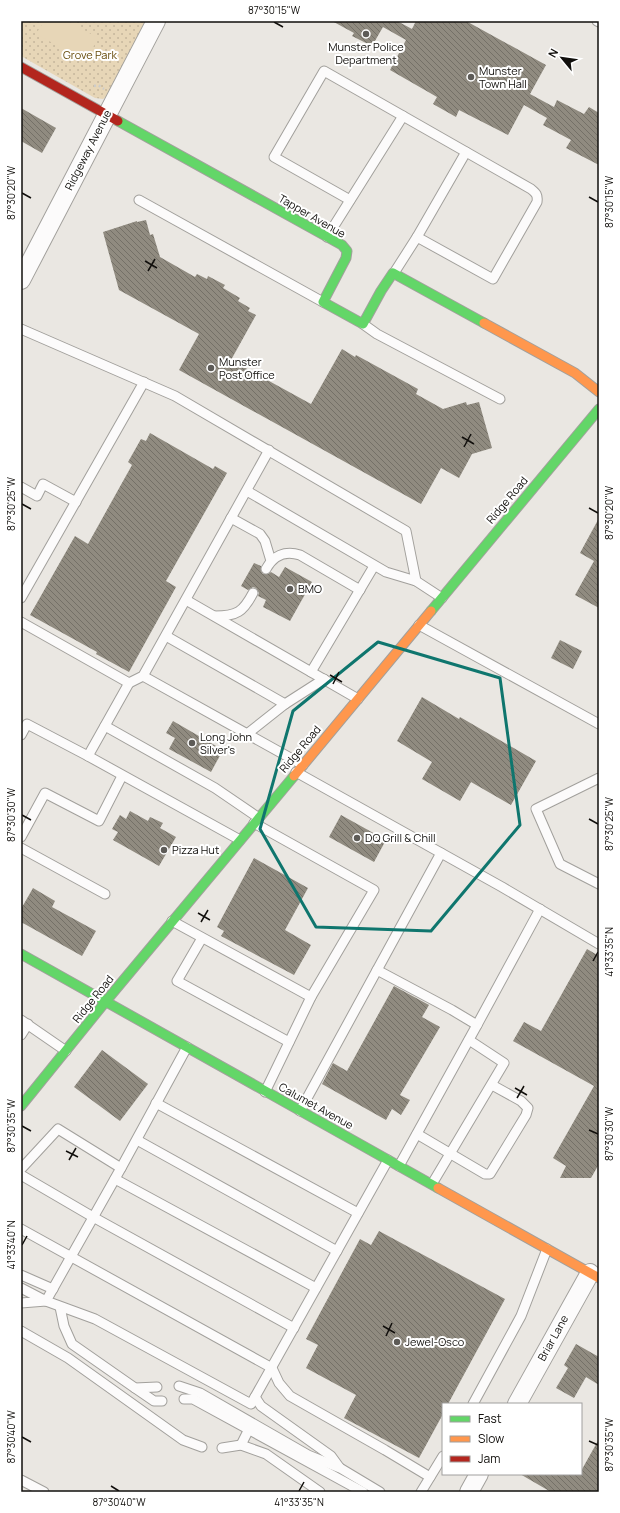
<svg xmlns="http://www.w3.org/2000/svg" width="620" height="1513" viewBox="0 0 620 1513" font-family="Manrope,sans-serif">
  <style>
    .grass { fill: url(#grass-dots) }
    .garden { fill: #e7d6b7 }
    .building { fill: url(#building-back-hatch) }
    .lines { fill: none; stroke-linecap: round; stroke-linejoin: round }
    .lane-casing { stroke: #a2a09c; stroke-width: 11 }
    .street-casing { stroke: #a2a09c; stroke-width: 20 }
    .fast-casing { stroke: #a2a09c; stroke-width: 11 }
    .slow-casing { stroke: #a2a09c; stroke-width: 11 }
    .jam-casing { stroke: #a2a09c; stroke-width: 11 }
    .path { stroke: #cdccca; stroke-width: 2.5; stroke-dasharray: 2 3; stroke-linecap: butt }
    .lane { stroke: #fcfbfb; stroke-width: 9 }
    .street { stroke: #fcfbfb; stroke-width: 18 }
    .fast { stroke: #63d668; stroke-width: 9 }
    .slow { stroke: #ff974d; stroke-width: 9 }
    .jam { stroke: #b3261e; stroke-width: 9 }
    .marked { fill: none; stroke: #0f766e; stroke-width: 3; stroke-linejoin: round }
    .ticks { fill: none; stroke: #110f0c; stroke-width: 1.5 }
    .poi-dot { fill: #5d5b57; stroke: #fff; stroke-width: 1.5 }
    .labels { text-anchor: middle; stroke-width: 4; stroke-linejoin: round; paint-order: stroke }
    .poi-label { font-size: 11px; fill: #110f0c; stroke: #fff; text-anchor: start }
    .park-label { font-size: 11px; fill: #674b0a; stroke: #fff }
    .street-label { font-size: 11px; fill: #110f0c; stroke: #fff }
    .neatline { fill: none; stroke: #110f0c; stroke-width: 1.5 }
    .ticks-label { font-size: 10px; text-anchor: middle; fill: #110f0c }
  </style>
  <defs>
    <pattern id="grass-dots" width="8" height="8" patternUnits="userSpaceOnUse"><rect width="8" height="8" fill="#e7d6b7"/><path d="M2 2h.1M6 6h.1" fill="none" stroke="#c5b69c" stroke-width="1.8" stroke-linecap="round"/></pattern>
    <pattern id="building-back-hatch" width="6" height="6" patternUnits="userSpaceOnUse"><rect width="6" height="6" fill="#908b80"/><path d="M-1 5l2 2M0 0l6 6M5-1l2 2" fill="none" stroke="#747067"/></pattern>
  </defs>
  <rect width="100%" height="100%" fill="#eae7e2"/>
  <path class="grass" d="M21 21H150L111 93 103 99 95 98 21 56Z"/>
  <path class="garden" d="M44 21H68L98 38 86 61 36 34Z"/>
  <g class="building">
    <path d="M332 21H397L412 29 416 21H466L546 65 530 94 554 107 557 100 584 114 589 107 599 113V165L566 148 571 140 543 125 547 118 524 105 508 135 459 110 456 117 433 104 437 97 390 70 406 40 383 27 372 46 352 36 354 33Z"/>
    <path d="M21 108 56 128 42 153 21 141Z"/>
    <path d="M146 220 150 235 153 234 160 257 195 277 197 274 207 279 208 276 225 285 223 288 240 298 238 301 250 308 248 311 256 315 231 360 311 404 342 349 355 357 356 355 418 389 416 394 443 409 466 402 467 405 479 402 492 448 472 454 459 478 441 468 421 504 179 370 199 334 119 290 103 232 137 221V222Z"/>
    <path d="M150 433 213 469 215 466 227 473 166 581 176 587 129 672 96 654 97 652 30 615 75 536 88 544 132 465 128 462 141 439 146 441Z"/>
    <path d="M599 518V608L575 595 594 561 580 553Z"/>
    <path d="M254 563 261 566V571L263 574H268L271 572 279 577 285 567 312 582 290 621 263 607 266 600 258 596 259 593 256 588 253 587 248 590 241 586Z"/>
    <path d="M560 640 582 651 573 669 551 658Z"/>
    <path d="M422 697 459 719 460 717 536 761 511 805 471 782 460 801 422 779 432 762 397 741Z"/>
    <path d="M173 721 223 750 211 772 169 749 175 738 166 733Z"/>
    <path d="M130 811 148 821 150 817 163 823 160 828 176 837 159 866 113 840 118 832 112 829 120 815 126 819Z"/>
    <path d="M341 815 386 840 374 862 329 837Z"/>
    <path d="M254 858 308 888 285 930 311 945 294 975 221 936 224 931 217 927Z"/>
    <path d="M33 888 55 901 52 907 96 931 82 956 21 922V909Z"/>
    <path d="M587 949 599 956V1164L591 1178H560L566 1166 553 1158 594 1086 513 1041 524 1022 541 1031Z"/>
    <path d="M394 986 429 1005 422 1017 440 1027 400 1095 410 1100 401 1115 392 1109 386 1120 322 1084 333 1063 347 1071Z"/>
    <path d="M102 1050 148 1084 120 1121 74 1087Z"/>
    <path d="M379 1231 505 1299 448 1404H443V1414L419 1458 344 1418 356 1395 306 1368 318 1345 306 1339 360 1239 371 1245Z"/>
    <path d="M576 1344 599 1357V1385L586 1377 574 1398 556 1388 568 1368 564 1365Z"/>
    <path d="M599 1439V1492H551L520 1474H581V1471Z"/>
  </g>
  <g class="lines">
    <defs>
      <g id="lane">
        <path d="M597 21 599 22"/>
        <path d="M139 200 323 302"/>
        <path d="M350 200 274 157 324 71 403 116"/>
        <path d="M327 237 403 116 531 189C536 193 538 195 537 202L493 279 417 237 394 273"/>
        <path d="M417 237 466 152"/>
        <path d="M363 324 377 334 500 399"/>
        <path d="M21 329 175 396 406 531 416 581"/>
        <path d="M21 487 37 496 43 484 76 502"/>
        <path d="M247 491 386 572 416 581 442 598"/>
        <path d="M231 518 260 534 265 541 271 561"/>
        <path d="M266 569C273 556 285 550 300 555L360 590"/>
        <path d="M21 598 144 382"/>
        <path d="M186 600 358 699"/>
        <path d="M215 616C237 616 243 612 253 593"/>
        <path d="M21 622 129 683 143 676 269 450"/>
        <path d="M419 625 599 724"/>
        <path d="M166 636 285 704 247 734"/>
        <path d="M311 672 374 566"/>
        <path d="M143 676 303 765"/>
        <path d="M129 683 88 756 240 840"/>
        <path d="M285 704 324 679"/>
        <path d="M105 726 215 788 259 818"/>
        <path d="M21 735 27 724 88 756"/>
        <path d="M296 772 502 887 599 944"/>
        <path d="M599 778 536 809 560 864 599 884"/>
        <path d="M254 823 374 890 311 997"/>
        <path d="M21 837 45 793 99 821 122 776"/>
        <path d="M21 848 105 894"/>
        <path d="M172 921 311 997 265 1092"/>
        <path d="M202 938 177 981 289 1042"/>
        <path d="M377 970 452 1010 477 1025 399 1166"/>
        <path d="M21 1020 66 1051"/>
        <path d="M477 1025 540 909"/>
        <path d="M21 1035 28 1024"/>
        <path d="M187 1047 121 1168 46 1301 95 1319 251 1404 388 1160"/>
        <path d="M156 1103 358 1213"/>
        <path d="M300 1111 441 853"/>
        <path d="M417 1134 485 1174H490L526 1115 528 1108 521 1101 492 1085"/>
        <path d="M137 1140 337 1251"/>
        <path d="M21 1169 58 1129 121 1168"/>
        <path d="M21 1175 93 1217 294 1328"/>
        <path d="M115 1179 316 1288"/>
        <path d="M432 1184 504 1063 469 1040"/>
        <path d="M21 1229 272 1368 279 1383 290 1396 385 1450 430 1477"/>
        <path d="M21 1275 53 1289"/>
        <path d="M21 1288 46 1301 21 1303"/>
        <path d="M60 1307 64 1326 72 1344 135 1388 157 1387"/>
        <path d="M21 1331 68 1358 183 1440 202 1447"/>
        <path d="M179 1386 200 1393 308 1455 340 1468 380 1492"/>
        <path d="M135 1388 154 1401H162"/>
        <path d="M255 1397 261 1406 331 1456 339 1467"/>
        <path d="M184 1399H193L363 1492"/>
        <path d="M473 1404 521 1316 547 1249"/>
        <path d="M241 1445 249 1429"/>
        <path d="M222 1448 241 1445 266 1454 320 1492"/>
        <path d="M21 1480 44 1492"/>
        <path d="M421 1492 443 1456"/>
      </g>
      <g id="street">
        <path d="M21 280 156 21"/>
        <path d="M517 1404 590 1273"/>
        <path d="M469 1492 479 1474"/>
      </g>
      <g id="fast">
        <path d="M118 121 342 245 347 251 346 258 323 302 363 324 381 291 393 273 484 323"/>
        <path d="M431 611 599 409"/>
        <path d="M21 954 438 1188"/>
        <path d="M21 1106 106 1001 294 776"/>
      </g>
      <g id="slow">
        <path d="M484 323 575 373 599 392"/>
        <path d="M294 776 431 611"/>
        <path d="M438 1188 599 1278"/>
      </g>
      <path id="jam" d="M21 67 118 121"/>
    </defs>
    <use href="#lane" class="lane-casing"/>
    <use href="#street" class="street-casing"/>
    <use href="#fast" class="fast-casing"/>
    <use href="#slow" class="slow-casing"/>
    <use href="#jam" class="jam-casing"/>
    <path class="path" d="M94 86 98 85 104 89"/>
    <use href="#lane" class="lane"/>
    <use href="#street" class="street"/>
    <use href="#fast" class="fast"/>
    <use href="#slow" class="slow"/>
    <use href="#jam" class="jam"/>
  </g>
  <path class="marked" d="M378 642 500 678 520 825 431 931 316 927 260 829 293 711Z"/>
  <path class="ticks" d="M274 22 283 27M22 193 31 198M589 197 598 202M145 261 157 268M148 271 155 259M462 437 474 444M464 447 471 434M22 504 31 509M589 508 598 513M330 675 342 682M333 684 339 672M22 815 31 820M589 819 598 824M198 913 210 920M201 922 208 910M593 961 598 952M515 1088 527 1095M517 1098 524 1086M22 1126 31 1131M589 1130 598 1134M66 1151 78 1157M69 1160 76 1148M22 1245 27 1236M383 1326 395 1333M386 1336 392 1323M22 1437 31 1442M589 1441 598 1445M111 1486 119 1491M299 1491 304 1482"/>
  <g class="poi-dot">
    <circle cx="366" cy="34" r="4"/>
    <circle cx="471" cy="77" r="4"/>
    <circle cx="211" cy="368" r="4"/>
    <circle cx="290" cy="589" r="4"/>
    <circle cx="192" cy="743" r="4"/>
    <circle cx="357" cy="838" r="4"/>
    <circle cx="164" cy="850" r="4"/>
    <circle cx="397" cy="1342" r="4"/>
  </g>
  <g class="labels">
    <g class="poi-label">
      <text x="366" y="51" text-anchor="middle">Munster Police<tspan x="366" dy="13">Department</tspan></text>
      <text x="479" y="75">Munster<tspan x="479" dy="13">Town Hall</tspan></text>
      <text x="219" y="366">Munster<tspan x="219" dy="13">Post Office</tspan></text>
      <text x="298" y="593">BMO</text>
      <text x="200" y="741">Long John<tspan x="200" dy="13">Silver's</tspan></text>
      <text x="365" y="842">DQ Grill &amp; Chill</text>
      <text x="172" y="854">Pizza Hut</text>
      <text x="405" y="1346">Jewel-Osco</text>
    </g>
    <g class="park-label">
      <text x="90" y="59">Grove Park</text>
    </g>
    <g class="street-label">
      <text transform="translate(88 150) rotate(-63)" y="4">Ridgeway Avenue</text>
      <text transform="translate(312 216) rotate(30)" y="4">Tapper Avenue</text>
      <text transform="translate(507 500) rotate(-50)" y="4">Ridge Road</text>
      <text transform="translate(300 749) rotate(-50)" y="4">Ridge Road</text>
      <text transform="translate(93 999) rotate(-51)" y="4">Ridge Road</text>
      <text transform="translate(316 1106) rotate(29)" y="4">Calumet Avenue</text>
      <text transform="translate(553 1338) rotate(-61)" y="4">Briar Lane</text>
    </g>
  </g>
  <rect width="620" height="1513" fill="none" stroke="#ffffff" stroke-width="44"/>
  <rect x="442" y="1403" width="140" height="72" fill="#ffffff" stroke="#a09f9e"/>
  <rect x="450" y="1416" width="20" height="6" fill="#63d668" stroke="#a09f9e"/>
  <text x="478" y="1423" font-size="12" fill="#110f0c">Fast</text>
  <rect x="450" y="1436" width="20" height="6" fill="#ff974d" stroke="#a09f9e"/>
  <text x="478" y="1443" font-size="12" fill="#110f0c">Slow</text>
  <rect x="450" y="1456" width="20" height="6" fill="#b3261e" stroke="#a09f9e"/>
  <text x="478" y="1463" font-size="12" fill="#110f0c">Jam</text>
  <g transform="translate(562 58) rotate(299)" stroke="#ffffff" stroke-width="3" paint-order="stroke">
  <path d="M0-3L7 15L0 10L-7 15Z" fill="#110f0c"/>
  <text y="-6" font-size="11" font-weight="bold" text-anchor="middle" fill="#110f0c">N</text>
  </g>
  <rect x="22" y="22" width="576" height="1469" class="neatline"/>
  <g class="ticks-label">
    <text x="274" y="14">87°30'15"W</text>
    <text transform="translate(11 193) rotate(-90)" y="4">87°30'20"W</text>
    <text transform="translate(609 202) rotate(-90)" y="4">87°30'15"W</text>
    <text transform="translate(11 504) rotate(-90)" y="4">87°30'25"W</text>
    <text transform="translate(609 513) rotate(-90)" y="4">87°30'20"W</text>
    <text transform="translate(11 815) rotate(-90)" y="4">87°30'30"W</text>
    <text transform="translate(609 824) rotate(-90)" y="4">87°30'25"W</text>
    <text transform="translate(609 952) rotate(-90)" y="4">41°33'35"N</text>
    <text transform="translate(11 1126) rotate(-90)" y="4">87°30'35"W</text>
    <text transform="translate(609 1134) rotate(-90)" y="4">87°30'30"W</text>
    <text transform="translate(11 1245) rotate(-90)" y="4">41°33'40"N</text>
    <text transform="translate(11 1437) rotate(-90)" y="4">87°30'40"W</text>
    <text transform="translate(609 1445) rotate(-90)" y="4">87°30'35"W</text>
    <text x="119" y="1506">87°30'40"W</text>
    <text x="299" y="1506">41°33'35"N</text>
  </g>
</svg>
